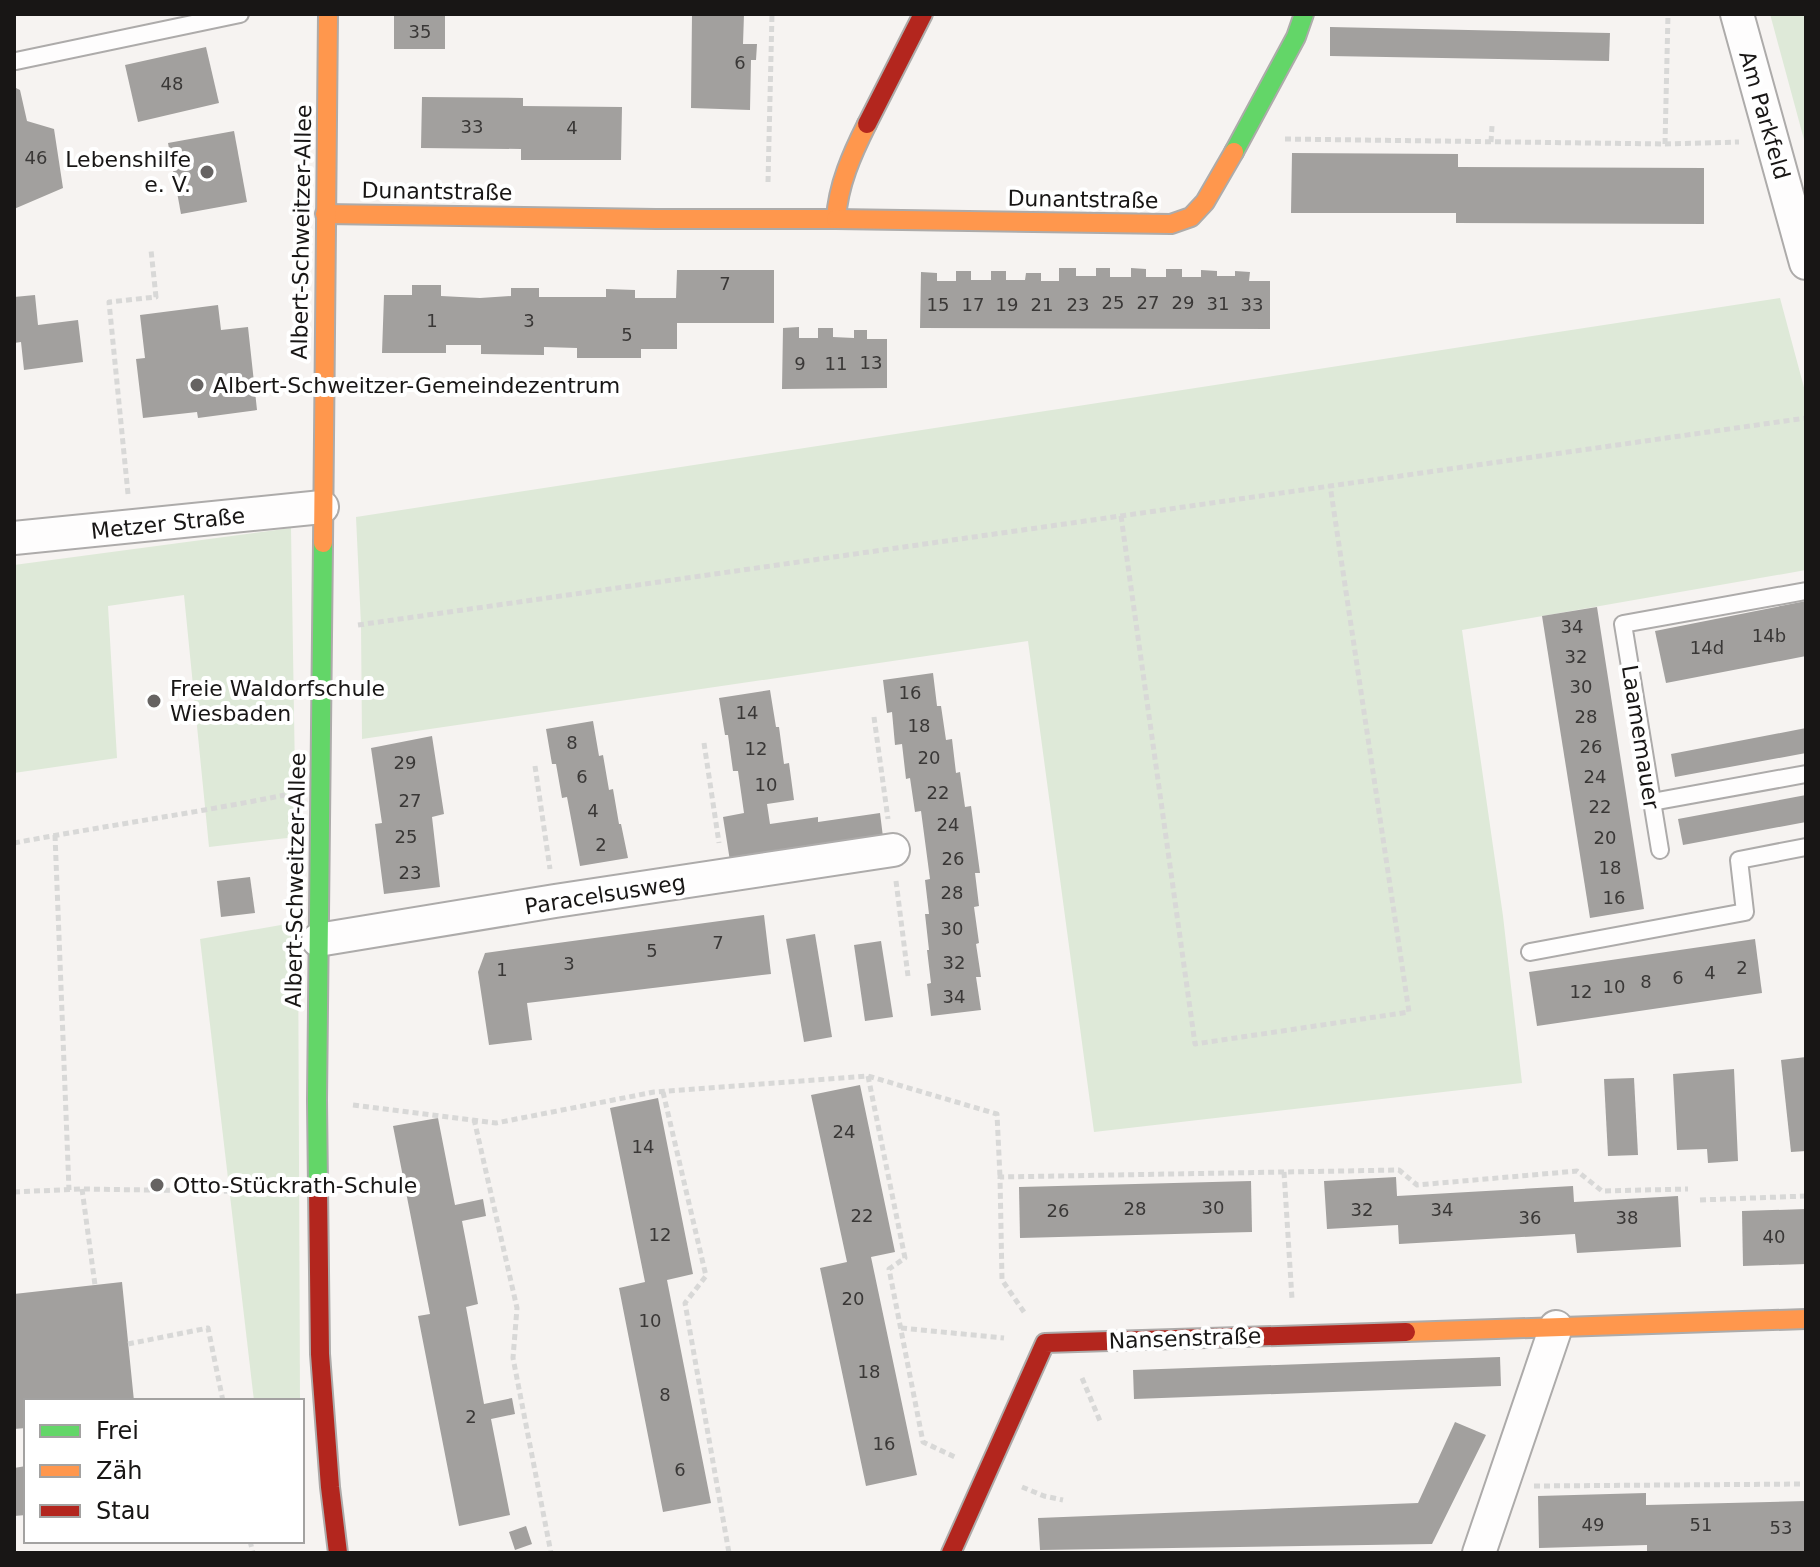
<svg xmlns="http://www.w3.org/2000/svg" width="1820" height="1567" viewBox="0 0 1820 1567" font-family="'DejaVu Sans',sans-serif">
  <style>
    .green { fill: #dee9d8 }
    .building { fill: #a2a09e }
    .lines { fill: none; stroke-linecap: round; stroke-linejoin: round }
    .lane-casing { stroke: #adabaa; stroke-width: 20 }
    .street-casing { stroke: #adabaa; stroke-width: 36 }
    .fast-casing { stroke: #adabaa; stroke-width: 22 }
    .slow-casing { stroke: #adabaa; stroke-width: 22 }
    .jam-casing { stroke: #adabaa; stroke-width: 22 }
    .path { stroke: #d8d8d7; stroke-width: 5; stroke-dasharray: 6 4; stroke-linecap: butt }
    .lane { stroke: #fefdfd; stroke-width: 16 }
    .street { stroke: #fefdfd; stroke-width: 32 }
    .fast { stroke: #63d668; stroke-width: 18 }
    .slow { stroke: #ff974d; stroke-width: 18 }
    .jam { stroke: #b3261e; stroke-width: 18 }
    .poi-dot { fill: #666362; stroke: #fff; stroke-width: 3 }
    .labels { text-anchor: middle; stroke-width: 8; stroke-linejoin: round; paint-order: stroke }
    .number-label { font-size: 18px; fill: #3a3837 }
    .street-label { font-size: 22px; fill: #181615; stroke: #fff }
    .poi-label { font-size: 22px; fill: #181615; stroke: #fff; text-anchor: start }
  </style>
  <rect width="100%" height="100%" fill="#f6f3f1"/>
  <g class="green">
    <path d="M1770 14H1806V147Z"/>
    <path d="M1780 298 1806 395V570L1462 630 1503 916 1522 1083 1094 1132 1028 641 362 739 361 625 356 517Z"/>
    <path d="M291 528 296 837 209 847 184 595 108 606 117 758 14 773V565Z"/>
    <path d="M298 922 300 1401H254L200 939Z"/>
  </g>
  <g class="building">
    <rect x="394" y="14" width="51" height="35"/>
    <path d="M692 14H744L743 44H757L756 60H751L750 110 691 108Z"/>
    <path d="M1330 27 1610 33 1609 61 1330 56Z"/>
    <path d="M206 47 219 103 138 122 125 65Z"/>
    <path d="M14 87 20 90 27 121 54 129 63 188 14 209Z"/>
    <path d="M422 97 523 98V106L622 107 621 160H521V149L421 148Z"/>
    <path d="M234 131 247 202 181 214 168 143Z"/>
    <path d="M1292 153 1458 154V167L1704 168V224L1456 223V213H1291Z"/>
    <path d="M1059 268H1076V276H1096V268H1110V277H1131V268L1146 269V277H1166V269H1182V277H1201V270L1217 271V276H1235V271L1250 272 1249 281H1270V329L920 328 921 272 937 273V281H956V271H971V280H991V271H1006V280H1025L1026 273H1041V281H1059Z"/>
    <path d="M677 270H774V323H677V349H641V358H577V348L544 347V355L481 354V345H446V353H382L384 295H412V285H441V296L480 298 511 296V288H539V297H606V289L635 290V298H676Z"/>
    <path d="M35 295 38 325 78 320 83 362 24 370 21 342 14 343V297Z"/>
    <path d="M218 305 221 330 248 327 257 410 198 418 197 412 143 418 136 359 145 358 140 315Z"/>
    <path d="M799 327V338H818V328H833V337L854 338V330H867V339H887V388L782 389 783 328Z"/>
    <path d="M1806 601V656L1666 683 1655 631Z"/>
    <path d="M1597 607 1644 909 1590 918 1542 616Z"/>
    <path d="M933 673 937 706H941L946 740 952 739 956 773 960 772 965 807 971 806 980 873H975L979 906 974 907 979 943 976 944 981 977H976L981 1010 931 1016 927 984 931 983 927 950H929L925 914H929L925 880 930 879 921 811 915 812 910 778 906 779 902 744 895 745 892 712 887 713 883 680Z"/>
    <path d="M770 690 776 727H779L784 764 789 763 794 800 767 804 770 824 818 817V822L880 813 883 837 730 861 723 817 744 813 738 771H733L728 735H725L719 698Z"/>
    <path d="M593 721 599 756 603 755 609 790 613 789 619 824H621L628 858 580 866 567 797 562 798 556 764H552L546 729Z"/>
    <path d="M1806 728V753L1675 777 1671 754Z"/>
    <path d="M432 736 444 814 432 817 440 887 384 894 375 824 382 823 371 748Z"/>
    <path d="M1806 795V822L1683 845 1678 819Z"/>
    <path d="M250 877 255 913 221 917 217 881Z"/>
    <path d="M764 915 771 974 527 1003 532 1040 489 1045 478 972 485 953Z"/>
    <path d="M815 934 832 1037 804 1042 786 939Z"/>
    <path d="M1755 939 1762 993 1537 1026 1529 972Z"/>
    <path d="M881 941 893 1017 865 1021 854 945Z"/>
    <path d="M1806 1057V1151L1791 1152 1781 1060Z"/>
    <path d="M1734 1069 1738 1161 1708 1163 1707 1149 1677 1150 1673 1074Z"/>
    <path d="M1634 1078 1638 1155 1608 1156 1604 1079Z"/>
    <path d="M860 1085 895 1252 871 1257 917 1475 866 1486 820 1268 847 1262 811 1095Z"/>
    <path d="M658 1098 693 1274 667 1280 711 1503 663 1512 619 1288 645 1282 610 1108Z"/>
    <path d="M438 1118 455 1205 483 1199 486 1216 462 1221 478 1304 466 1307 484 1404 512 1398 515 1414 491 1419 510 1515 459 1526 418 1316 430 1314 393 1126Z"/>
    <path d="M1396 1177 1397 1196 1573 1186 1574 1202 1678 1196 1681 1247 1577 1253 1575 1234 1399 1244 1398 1225 1327 1229 1324 1181Z"/>
    <path d="M1251 1181 1252 1232 1020 1238 1019 1187Z"/>
    <path d="M1806 1209V1264L1743 1266 1742 1211Z"/>
    <path d="M122 1282 134 1401H26V1428L14 1429V1294Z"/>
    <path d="M1500 1357 1501 1386 1134 1399 1133 1370Z"/>
    <path d="M1455 1422 1486 1435 1432 1544 1040 1550 1038 1518 1418 1503Z"/>
    <path d="M26 1466V1515L14 1516V1468Z"/>
    <path d="M1646 1493V1505L1806 1501V1553H1647V1545L1539 1548 1538 1496Z"/>
    <path d="M526 1526 532 1544 515 1550 509 1532Z"/>
  </g>
  <g class="lines">
    <defs>
      <g id="lane">
        <path d="M16 61 240 14"/>
        <path d="M1652 802 1806 774"/>
        <path d="M1660 850 1623 624 1806 591"/>
        <path d="M1530 952 1745 912 1739 860 1806 847"/>
      </g>
      <g id="street">
        <path d="M1737 14 1806 263"/>
        <path d="M14 538 322 507"/>
        <path d="M318 940 555 901 893 850"/>
        <path d="M1479 1553 1556 1327"/>
      </g>
      <g id="fast">
        <path d="M1234 152 1296 37 1304 14"/>
        <path d="M318 1188 317 1100 323 543"/>
      </g>
      <g id="slow">
        <path d="M325 214 656 219H836C838 185 852 154 867 124"/>
        <path d="M836 219 1171 224 1191 217 1205 202 1234 152"/>
        <path d="M323 543 328 14"/>
        <path d="M1406 1332 1806 1319"/>
      </g>
      <g id="jam">
        <path d="M867 124 923 14"/>
        <path d="M318 1188 320 1354 330 1487 338 1553"/>
        <path d="M951 1553 1045 1343 1406 1332"/>
      </g>
    </defs>
    <use href="#lane" class="lane-casing"/>
    <use href="#street" class="street-casing"/>
    <use href="#fast" class="fast-casing"/>
    <use href="#slow" class="slow-casing"/>
    <use href="#jam" class="jam-casing"/>
    <g class="path">
      <path d="M1285 139 1665 144 1739 142"/>
      <path d="M1491 142 1492 126"/>
      <path d="M1665 144 1668 14"/>
      <path d="M768 182 772 14"/>
      <path d="M128 494 109 302 156 297 151 250"/>
      <path d="M1121 516 1195 1044 1409 1012 1330 485"/>
      <path d="M358 625 1806 418"/>
      <path d="M874 717 888 819"/>
      <path d="M704 743 719 843"/>
      <path d="M535 766 550 869"/>
      <path d="M55 835 69 1190"/>
      <path d="M14 843C104 826 195 813 285 795"/>
      <path d="M896 881 908 976"/>
      <path d="M868 1076 905 1258 889 1269 923 1442 955 1457"/>
      <path d="M663 1092 706 1276 685 1303 729 1553"/>
      <path d="M353 1105 496 1123 654 1092 868 1076 997 1114 1000 1177"/>
      <path d="M474 1119 517 1308 513 1358 551 1553"/>
      <path d="M1284 1172 1292 1299"/>
      <path d="M82 1189 95 1285"/>
      <path d="M14 1192 82 1189 281 1192"/>
      <path d="M1700 1200 1806 1196"/>
      <path d="M1024 1312 1002 1280 1000 1177 1399 1170 1417 1185 1577 1171 1602 1191 1688 1189"/>
      <path d="M901 1328 1004 1338"/>
      <path d="M128 1344 208 1328 223 1401"/>
      <path d="M1082 1378 1100 1421"/>
      <path d="M1534 1486 1806 1484"/>
      <path d="M1022 1487 1044 1496 1063 1500"/>
      <path d="M250 1541 253 1553"/>
    </g>
    <use href="#lane" class="lane"/>
    <use href="#street" class="street"/>
    <use href="#fast" class="fast"/>
    <use href="#slow" class="slow"/>
    <use href="#jam" class="jam"/>
  </g>
  <g class="poi-dot">
    <circle cx="207" cy="172" r="8"/>
    <circle cx="197" cy="385" r="8"/>
    <circle cx="154" cy="701" r="8"/>
    <circle cx="157" cy="1185" r="8"/>
  </g>
  <g class="labels">
    <g class="number-label">
      <text x="420" y="38">35</text>
      <text x="740" y="69">6</text>
      <text x="172" y="90">48</text>
      <text x="472" y="133">33</text>
      <text x="572" y="134">4</text>
      <text x="36" y="164">46</text>
      <text x="725" y="290">7</text>
      <text x="1113" y="309">25</text>
      <text x="1148" y="309">27</text>
      <text x="1183" y="309">29</text>
      <text x="1218" y="310">31</text>
      <text x="938" y="311">15</text>
      <text x="973" y="311">17</text>
      <text x="1007" y="311">19</text>
      <text x="1042" y="311">21</text>
      <text x="1078" y="311">23</text>
      <text x="1252" y="311">33</text>
      <text x="432" y="327">1</text>
      <text x="529" y="327">3</text>
      <text x="627" y="341">5</text>
      <text x="871" y="369">13</text>
      <text x="800" y="370">9</text>
      <text x="836" y="370">11</text>
      <text x="1572" y="633">34</text>
      <text x="1769" y="642">14b</text>
      <text x="1707" y="654">14d</text>
      <text x="1576" y="663">32</text>
      <text x="1581" y="693">30</text>
      <text x="910" y="699">16</text>
      <text x="747" y="719">14</text>
      <text x="1586" y="723">28</text>
      <text x="919" y="732">18</text>
      <text x="572" y="749">8</text>
      <text x="1591" y="753">26</text>
      <text x="756" y="755">12</text>
      <text x="929" y="764">20</text>
      <text x="405" y="769">29</text>
      <text x="582" y="783">6</text>
      <text x="1595" y="783">24</text>
      <text x="766" y="791">10</text>
      <text x="938" y="799">22</text>
      <text x="410" y="807">27</text>
      <text x="1600" y="813">22</text>
      <text x="593" y="817">4</text>
      <text x="948" y="831">24</text>
      <text x="406" y="843">25</text>
      <text x="1605" y="844">20</text>
      <text x="601" y="851">2</text>
      <text x="953" y="865">26</text>
      <text x="1610" y="874">18</text>
      <text x="410" y="879">23</text>
      <text x="952" y="899">28</text>
      <text x="1614" y="904">16</text>
      <text x="952" y="935">30</text>
      <text x="718" y="949">7</text>
      <text x="652" y="957">5</text>
      <text x="954" y="969">32</text>
      <text x="569" y="970">3</text>
      <text x="1742" y="974">2</text>
      <text x="502" y="976">1</text>
      <text x="1710" y="979">4</text>
      <text x="1678" y="984">6</text>
      <text x="1646" y="988">8</text>
      <text x="1614" y="993">10</text>
      <text x="1581" y="998">12</text>
      <text x="954" y="1003">34</text>
      <text x="844" y="1138">24</text>
      <text x="643" y="1153">14</text>
      <text x="1213" y="1214">30</text>
      <text x="1135" y="1215">28</text>
      <text x="1362" y="1216">32</text>
      <text x="1442" y="1216">34</text>
      <text x="1058" y="1217">26</text>
      <text x="862" y="1222">22</text>
      <text x="1530" y="1224">36</text>
      <text x="1627" y="1224">38</text>
      <text x="660" y="1241">12</text>
      <text x="1774" y="1243">40</text>
      <text x="853" y="1305">20</text>
      <text x="650" y="1327">10</text>
      <text x="869" y="1378">18</text>
      <text x="665" y="1401">8</text>
      <text x="471" y="1423">2</text>
      <text x="884" y="1450">16</text>
      <text x="680" y="1476">6</text>
      <text x="1593" y="1531">49</text>
      <text x="1701" y="1531">51</text>
      <text x="1781" y="1534">53</text>
    </g>
    <g class="street-label">
      <text transform="translate(1765 115) rotate(74)" y="8">Am Parkfeld</text>
      <text transform="translate(437 191) rotate(1)" y="8">Dunantstraße</text>
      <text transform="translate(1083 199) rotate(1)" y="8">Dunantstraße</text>
      <text transform="translate(301 232) rotate(-89)" y="8">Albert-Schweitzer-Allee</text>
      <text transform="translate(168 523) rotate(-6)" y="8">Metzer Straße</text>
      <text transform="translate(1641 737) rotate(81)" y="8">Laamemauer</text>
      <text transform="translate(295 880) rotate(-89)" y="8">Albert-Schweitzer-Allee</text>
      <text transform="translate(605 894) rotate(-9)" y="8">Paracelsusweg</text>
      <text transform="translate(1185 1338) rotate(-2)" y="8">Nansenstraße</text>
    </g>
    <g class="poi-label">
      <text x="191" y="167" text-anchor="end">Lebenshilfe<tspan x="191" dy="25">e. V.</tspan></text>
      <text x="213" y="393">Albert-Schweitzer-Gemeindezentrum</text>
      <text x="170" y="696">Freie Waldorfschule<tspan x="170" dy="25">Wiesbaden</tspan></text>
      <text x="173" y="1193">Otto-Stückrath-Schule</text>
    </g>
  </g>
  <rect width="1820" height="1567" fill="none" stroke="#181615" stroke-width="32"/>
  <rect x="24" y="1399" width="280" height="144" fill="#ffffff" stroke="#a3a2a1" stroke-width="2"/>
  <rect x="40" y="1425" width="40" height="12" fill="#63d668" stroke="#a3a2a1" stroke-width="2"/>
  <text x="96" y="1439" font-size="24" fill="#181615">Frei</text>
  <rect x="40" y="1465" width="40" height="12" fill="#ff974d" stroke="#a3a2a1" stroke-width="2"/>
  <text x="96" y="1479" font-size="24" fill="#181615">Zäh</text>
  <rect x="40" y="1505" width="40" height="12" fill="#b3261e" stroke="#a3a2a1" stroke-width="2"/>
  <text x="96" y="1519" font-size="24" fill="#181615">Stau</text>
</svg>
